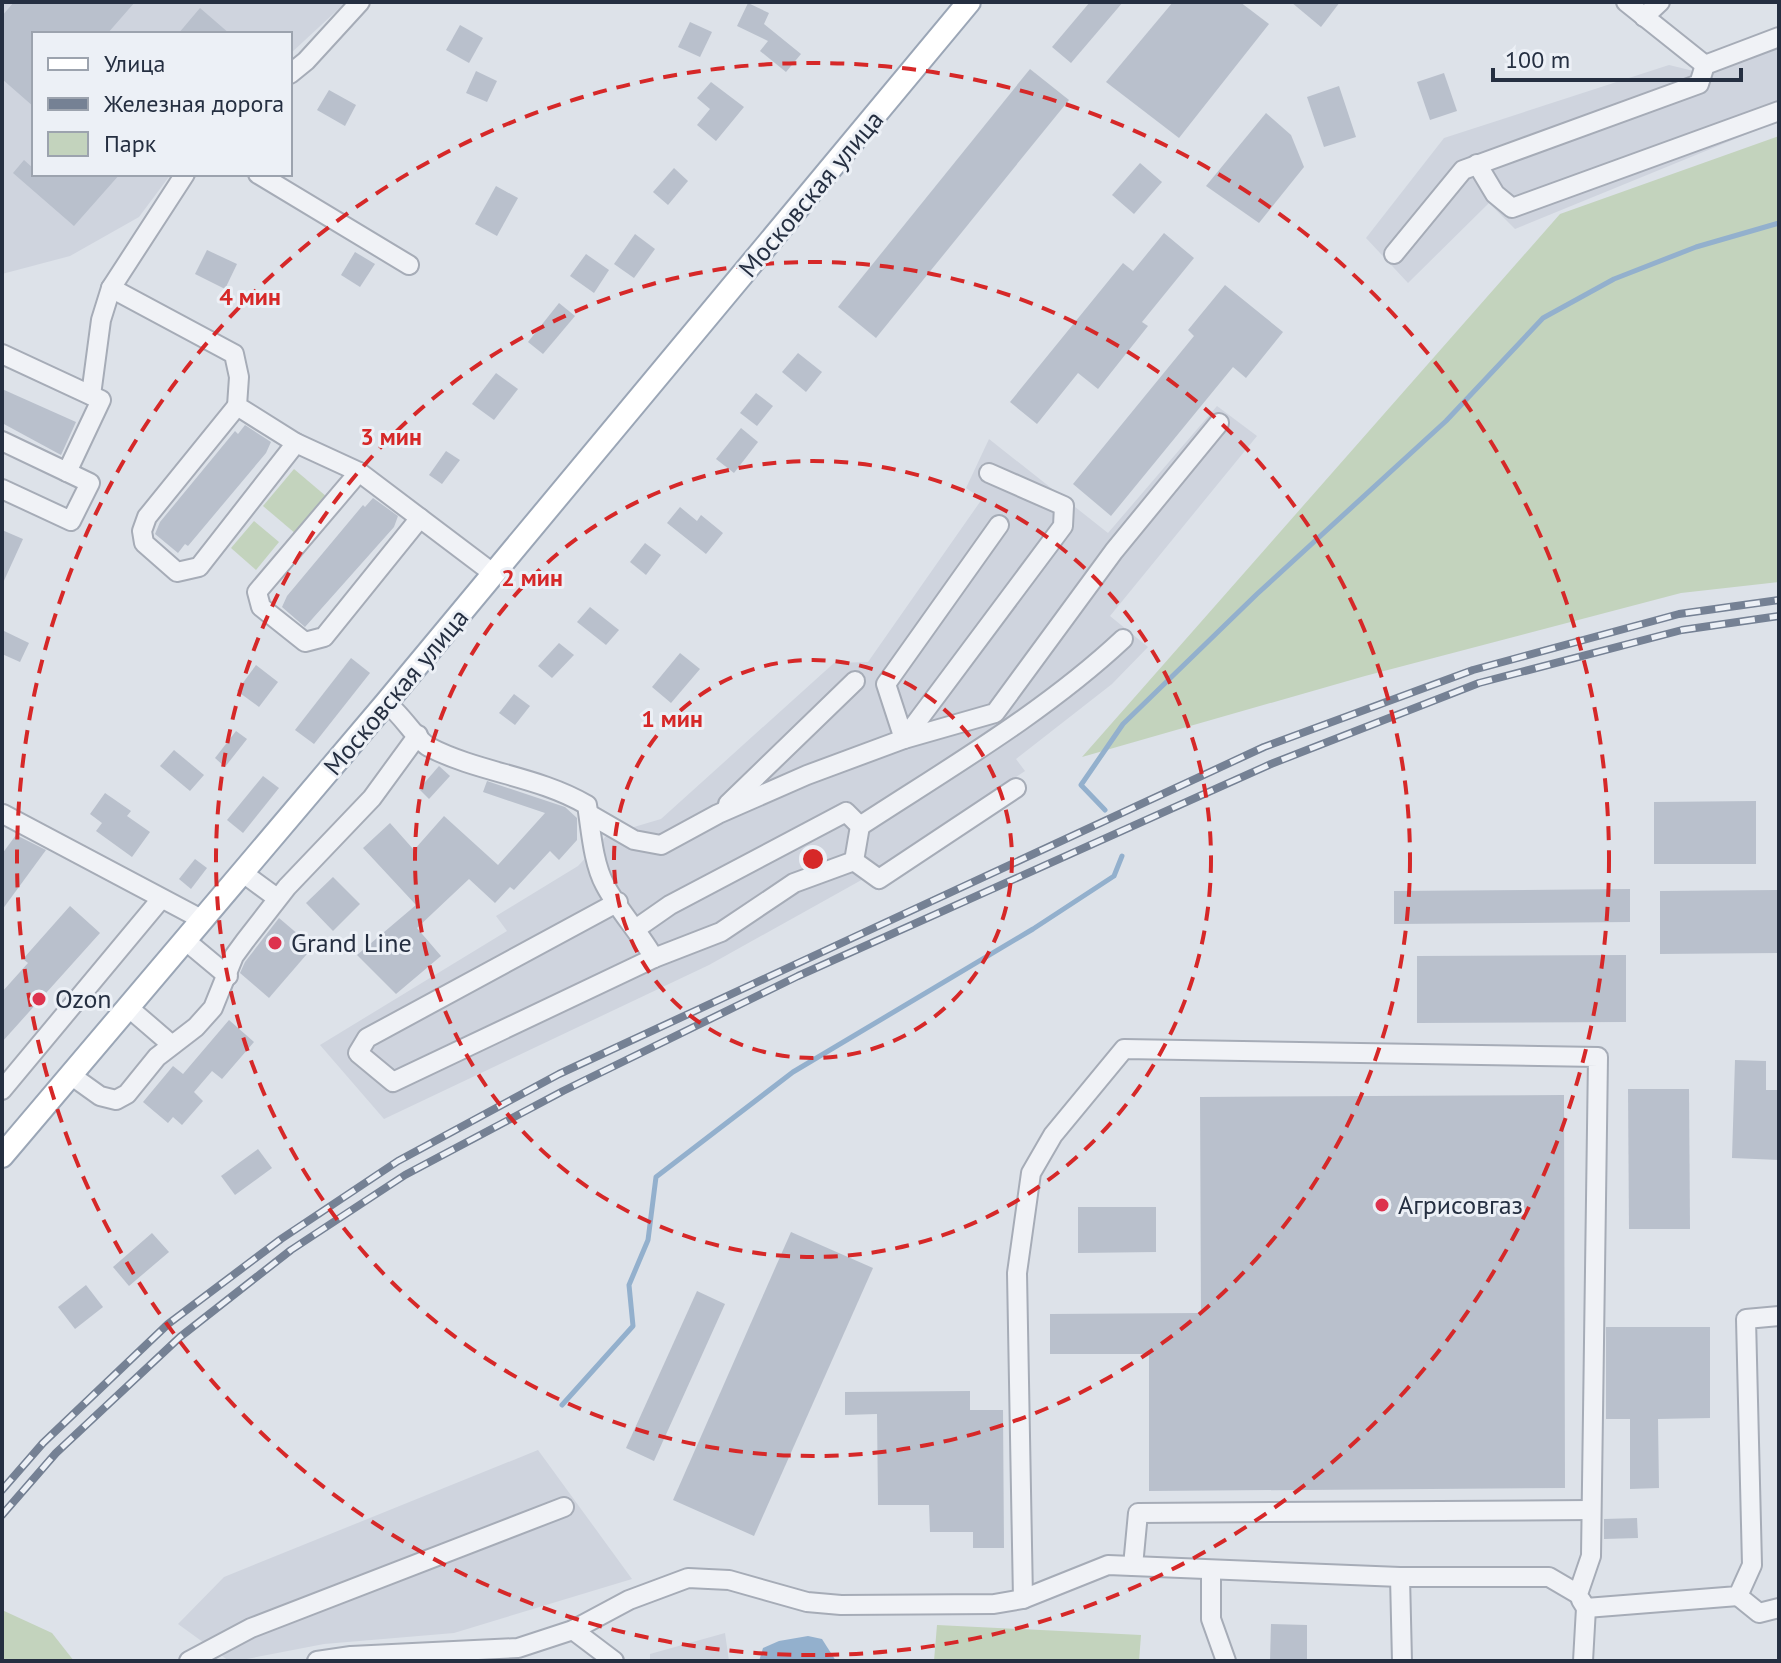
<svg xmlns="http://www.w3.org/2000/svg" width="1781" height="1663" viewBox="0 0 1781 1663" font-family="'PT Sans',sans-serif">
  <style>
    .built { fill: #cfd4de }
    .green { fill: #c3d3bd }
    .water { fill: #93b0cd }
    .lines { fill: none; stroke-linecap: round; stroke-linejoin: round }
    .stream { stroke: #93b0cd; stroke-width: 5 }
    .building { fill: #b9c0cc }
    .minor-casing { stroke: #a6acb7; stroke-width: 22 }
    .major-casing { stroke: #9ba6b6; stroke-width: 26 }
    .minor { stroke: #f0f2f6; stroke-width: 18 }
    .major { stroke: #fff; stroke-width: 22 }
    .rail-casing { stroke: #758194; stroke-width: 8 }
    .rail { stroke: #ecf0f6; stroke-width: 5; stroke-dasharray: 15; stroke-linecap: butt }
    .ring { fill: none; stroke: #d62828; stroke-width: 4; stroke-dasharray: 14 10 }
    .poi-dot { fill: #dd324d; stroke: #ecf0f6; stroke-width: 3 }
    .labels { text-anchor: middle; stroke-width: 6; stroke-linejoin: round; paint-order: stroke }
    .street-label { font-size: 26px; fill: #252f41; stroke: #ecf0f6 }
    .poi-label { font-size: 26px; fill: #252f41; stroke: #ecf0f6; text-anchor: start }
    .centre { fill: #d62828; stroke: #ecf0f6; stroke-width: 4 }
    .ring-label { font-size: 24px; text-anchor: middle; font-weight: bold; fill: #d62828; stroke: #ecf0f6; stroke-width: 6; stroke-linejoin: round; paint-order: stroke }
  </style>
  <rect width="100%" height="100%" fill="#dde2e9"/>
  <g class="built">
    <path d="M2 2H346L290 54V34H34V174H171L139 217 70 256 2 274Z"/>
    <path d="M1779 47V121L1515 229 1489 203 1408 283 1366 238 1444 138 1669 65 1702 73Z"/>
    <path d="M1217 406 1257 436 1110 616 1148 647 1112 684 1016 759 1025 771 874 873 709 965 384 1119 320 1045 507 931 496 916 578 866 607 835 661 819 834 663 868 662 982 499 966 488 989 439 1108 533Z"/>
    <path d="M538 1450 632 1579 454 1633 324 1644 236 1661H229L178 1624 224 1577Z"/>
    <path d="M725 1633 729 1661H650V1654Z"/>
  </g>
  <g class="green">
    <path d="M1779 136V582L1681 593 1365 676 1082 757 1560 214Z"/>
    <path d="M294 469 327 497 296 534 263 506Z"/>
    <path d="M254 521 279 542 256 570 231 548Z"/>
    <path d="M2 1610 52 1633 74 1661H2Z"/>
    <path d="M937 1625 1141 1635 1139 1661H934Z"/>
  </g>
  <path class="water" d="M808 1636 822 1639 836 1661H759L763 1648 779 1641Z"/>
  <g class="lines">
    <g class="stream">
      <path d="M1105 810 1081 785 1123 724 1257 594 1446 421 1543 318 1614 279 1696 247 1779 223"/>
      <path d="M562 1405 633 1326 629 1285 648 1240 656 1177 793 1072 1033 929 1114 876 1122 856"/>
    </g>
  </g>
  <g class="building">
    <path d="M14 2H135L107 34H34V107L2 79V16Z"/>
    <path d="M1090 2H1123L1071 63 1052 47Z"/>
    <path d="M1173 2H1240L1269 24 1179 138 1106 82Z"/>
    <path d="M1291 2H1340L1321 27Z"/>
    <path d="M748 3 769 13 764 24 801 54 786 72 760 51 768 41 737 26Z"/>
    <path d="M200 8 230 34H178Z"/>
    <path d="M690 22 712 32 700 57 678 47Z"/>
    <path d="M460 25 483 38 469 63 446 50Z"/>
    <path d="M1030 69 1069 100 876 338 838 307Z"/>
    <path d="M476 71 497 81 487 102 466 93Z"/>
    <path d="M1444 73 1457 111 1430 120 1417 82Z"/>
    <path d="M711 82 744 107 716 141 697 125 710 109 697 98Z"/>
    <path d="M1339 86 1356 137 1324 147 1307 97Z"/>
    <path d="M329 90 356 105 345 126 317 110Z"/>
    <path d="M1266 113 1291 135 1304 167 1259 223 1206 186Z"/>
    <path d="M24 160 34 169V174H120L74 226 13 173Z"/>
    <path d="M1140 163 1162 182 1134 214 1112 195Z"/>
    <path d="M674 168 688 181 668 205 653 192Z"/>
    <path d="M496 186 518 198 497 236 475 224Z"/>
    <path d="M1164 233 1194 258 1142 322 1148 326 1098 389 1078 373 1037 424 1010 402 1123 263 1133 271Z"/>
    <path d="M635 234 655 249 634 278 614 264Z"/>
    <path d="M207 250 237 264 225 289 195 274Z"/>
    <path d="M355 252 375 264 360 287 341 275Z"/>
    <path d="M586 254 609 270 594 293 570 276Z"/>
    <path d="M1225 285 1283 332 1246 378 1233 367 1111 516 1073 484 1194 336 1188 330Z"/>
    <path d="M559 303 575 316 543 354 528 342Z"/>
    <path d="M798 353 822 372 806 392 782 372Z"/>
    <path d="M496 373 518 389 494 420 472 404Z"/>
    <path d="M2 389 76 422 61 455 2 423Z"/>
    <path d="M756 393 773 406 757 426 740 413Z"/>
    <path d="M245 425 271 442 266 453 188 546 185 544 178 553 155 534 160 522 235 431 238 434Z"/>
    <path d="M741 428 758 442 734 473 716 459Z"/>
    <path d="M446 451 460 460 442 484 429 475Z"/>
    <path d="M373 498 398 516 394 527 305 627 282 607 287 596 363 505 365 507Z"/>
    <path d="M680 507 697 521 701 515 723 533 706 554 667 523Z"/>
    <path d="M2 530 23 539 2 585Z"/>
    <path d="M645 543 661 555 646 575 630 562Z"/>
    <path d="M590 607 619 630 606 645 577 622Z"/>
    <path d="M2 630 29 643 20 662 2 654Z"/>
    <path d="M559 643 574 655 552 678 538 666Z"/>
    <path d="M680 653 700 669 671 703 652 687Z"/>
    <path d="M351 658 370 673 314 744 295 730Z"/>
    <path d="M256 665 278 682 259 707 237 691Z"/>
    <path d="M514 694 530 706 515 725 499 713Z"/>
    <path d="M236 731 247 739 225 767 215 758Z"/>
    <path d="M174 750 204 775 190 791 160 766Z"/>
    <path d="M439 766 450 776 429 799 419 789Z"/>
    <path d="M263 776 279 788 243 833 227 820Z"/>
    <path d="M487 781 565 807 577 818V840L559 860 550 851 514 890 510 887 495 903 469 879 417 928 441 956 396 994 357 955 416 905 363 848 390 823 414 850 444 816 498 865 545 813 483 792Z"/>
    <path d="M105 793 131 811 127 816 150 832 132 857 96 831 102 823 90 814Z"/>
    <path d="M1756 801V864H1654V802Z"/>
    <path d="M16 835 46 850 2 910V854Z"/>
    <path d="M195 859 207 868 191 889 179 879Z"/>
    <path d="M333 877 360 904 333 931 306 903Z"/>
    <path d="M1630 889V922L1394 924V891Z"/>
    <path d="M1778 890 1779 953 1660 954V891Z"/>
    <path d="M70 906 100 933 2 1042V992L28 963 23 959Z"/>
    <path d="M279 918 313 947 269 998 240 973 245 962Z"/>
    <path d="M1626 955V1022L1417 1023V956Z"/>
    <path d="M229 1020 254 1042 222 1079 212 1071 194 1092 203 1101 182 1125 173 1117 168 1123 143 1102 173 1066 183 1074Z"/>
    <path d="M1735 1060 1766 1061V1090H1779V1160L1732 1158Z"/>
    <path d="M1628 1089H1689L1690 1229H1629Z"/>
    <path d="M1564 1095 1565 1488 1149 1491V1354H1050V1314L1201 1313 1200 1097Z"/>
    <path d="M258 1149 272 1168 235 1195 221 1176Z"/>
    <path d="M1078 1207H1156V1252L1078 1253Z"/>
    <path d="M791 1232 873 1268 754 1536 673 1500Z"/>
    <path d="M152 1233 169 1252 129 1286 113 1267Z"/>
    <path d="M86 1285 103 1307 75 1329 58 1307Z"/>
    <path d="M697 1291 725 1304 654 1461 626 1448Z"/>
    <path d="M1606 1327H1710V1418L1658 1419 1659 1488 1630 1489V1419H1606Z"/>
    <path d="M970 1391V1410H1003L1004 1548H973V1532H930L929 1505H878L877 1414 845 1415V1392Z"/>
    <path d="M1637 1518 1638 1538 1604 1539V1519Z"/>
    <path d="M1271 1624 1307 1625V1661H1270Z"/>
  </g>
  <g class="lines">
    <defs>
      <g id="minor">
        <path d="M1626 2 1705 65"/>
        <path d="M1644 17 1660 2"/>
        <path d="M290 74 306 61 360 2"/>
        <path d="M1477 164 1495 194 1512 208 1779 111"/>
        <path d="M258 174 409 265"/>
        <path d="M1394 254 1463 170 1699 84 1705 65 1779 37"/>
        <path d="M111 288 234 354 239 377 237 406 296 443 359 472 494 574"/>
        <path d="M2 354 101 400 67 472 2 441"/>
        <path d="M91 395 101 320 111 288 185 174"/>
        <path d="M237 406 147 517 142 531 144 543 177 572 199 567 296 443"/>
        <path d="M359 472 257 592 261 607 305 642 324 637 420 518"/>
        <path d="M989 473 1064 506 1063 526 904 739 886 684 999 525"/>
        <path d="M2 489 71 521 90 483 67 472"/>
        <path d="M386 703C402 714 416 740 429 747 479 773 538 776 587 805 591 830 593 863 605 885 618 910 640 933 654 958L393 1082 358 1053 367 1038 618 902"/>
        <path d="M728 804 855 681"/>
        <path d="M3 814 203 920"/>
        <path d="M589 814 634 840 661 845 718 814 807 775 904 739 995 713 1114 551 1219 423"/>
        <path d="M860 826C949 768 1045 712 1123 639"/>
        <path d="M854 861 879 879 1016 788"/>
        <path d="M243 873 277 898"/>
        <path d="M637 928 670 905 846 812 860 826 854 861 794 883 721 932 654 958"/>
        <path d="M186 941 228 976"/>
        <path d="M129 1008 172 1045"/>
        <path d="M72 1076 100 1096 116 1100 127 1094 157 1057 196 1027 213 1008 234 956 245 941 287 887 372 798 418 735"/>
        <path d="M2 1090 161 899"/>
        <path d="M1133 1566 1138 1513 1590 1510"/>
        <path d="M1211 1570V1619L1226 1661"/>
        <path d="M1400 1577 1402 1661"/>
        <path d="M1738 1596 1759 1613 1779 1608"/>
        <path d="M1023 1599 1017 1273 1031 1173 1053 1135 1124 1049 1598 1057 1591 1556 1578 1594"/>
        <path d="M1581 1600 1586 1608 1583 1661"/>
        <path d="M1586 1608 1738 1596 1752 1565 1746 1319 1779 1316"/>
        <path d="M573 1630 614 1661"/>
        <path d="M189 1661 251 1628 564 1507"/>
        <path d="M317 1661 351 1656 518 1648 573 1630 629 1600 688 1578 729 1580 807 1602 841 1605 994 1604 1023 1599 1108 1565 1400 1577H1549L1578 1594"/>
      </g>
      <path id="major" d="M2 1156 386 703 969 2"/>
    </defs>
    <use href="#minor" class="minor-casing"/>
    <use href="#major" class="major-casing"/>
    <use href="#minor" class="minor"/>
    <use href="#major" class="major"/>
    <defs>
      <g id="rail">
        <path d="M2 1490 43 1443 168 1324 281 1239 398 1161 559 1074 1264 747 1473 670 1679 614 1779 600"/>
        <path d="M2 1515 56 1453 180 1337 291 1250 405 1175 563 1091 798 976 1271 764 1479 683 1682 630 1779 616"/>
      </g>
    </defs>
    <use href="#rail" class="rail-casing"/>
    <use href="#rail" class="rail"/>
  </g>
  <g class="ring">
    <circle cx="813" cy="859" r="199"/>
    <circle cx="813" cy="859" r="398"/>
    <circle cx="813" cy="859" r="597"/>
    <circle cx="813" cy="859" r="796"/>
  </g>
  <g class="poi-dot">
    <circle cx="275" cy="943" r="8"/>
    <circle cx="39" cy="999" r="8"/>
    <circle cx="1382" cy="1205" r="8"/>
  </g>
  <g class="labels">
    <g class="street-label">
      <text transform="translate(811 194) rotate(-50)" y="9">Московская улица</text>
      <text transform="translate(396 692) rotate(-50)" y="9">Московская улица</text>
    </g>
    <g class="poi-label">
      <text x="291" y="952">Grand Line</text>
      <text x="55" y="1008">Ozon</text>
      <text x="1398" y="1214">Агрисовгаз</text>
    </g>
  </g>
  <circle cx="813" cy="859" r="12" class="centre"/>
  <g class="ring-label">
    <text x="250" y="305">4 мин</text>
    <text x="391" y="445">3 мин</text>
    <text x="532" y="586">2 мин</text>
    <text x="672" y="727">1 мин</text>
  </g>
  <rect width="1781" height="1663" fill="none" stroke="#252f41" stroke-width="8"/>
  <rect x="32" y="32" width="260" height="144" fill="#ecf0f6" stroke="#9ca3ae" stroke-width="2"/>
  <rect x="48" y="58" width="40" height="12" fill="#ffffff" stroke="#9ca3ae" stroke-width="2"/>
  <text x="104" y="72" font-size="24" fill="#252f41">Улица</text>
  <rect x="48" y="98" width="40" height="12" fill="#758194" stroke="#9ca3ae" stroke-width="2"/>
  <text x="104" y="112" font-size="24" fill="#252f41">Железная дорога</text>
  <rect x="48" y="132" width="40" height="24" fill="#c3d3bd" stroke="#9ca3ae" stroke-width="2"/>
  <text x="104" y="152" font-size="24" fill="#252f41">Парк</text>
  <path d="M1493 68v12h248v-12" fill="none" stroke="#252f41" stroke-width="4"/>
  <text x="1505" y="68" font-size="24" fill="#252f41" stroke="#ecf0f6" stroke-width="6" paint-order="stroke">100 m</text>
</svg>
